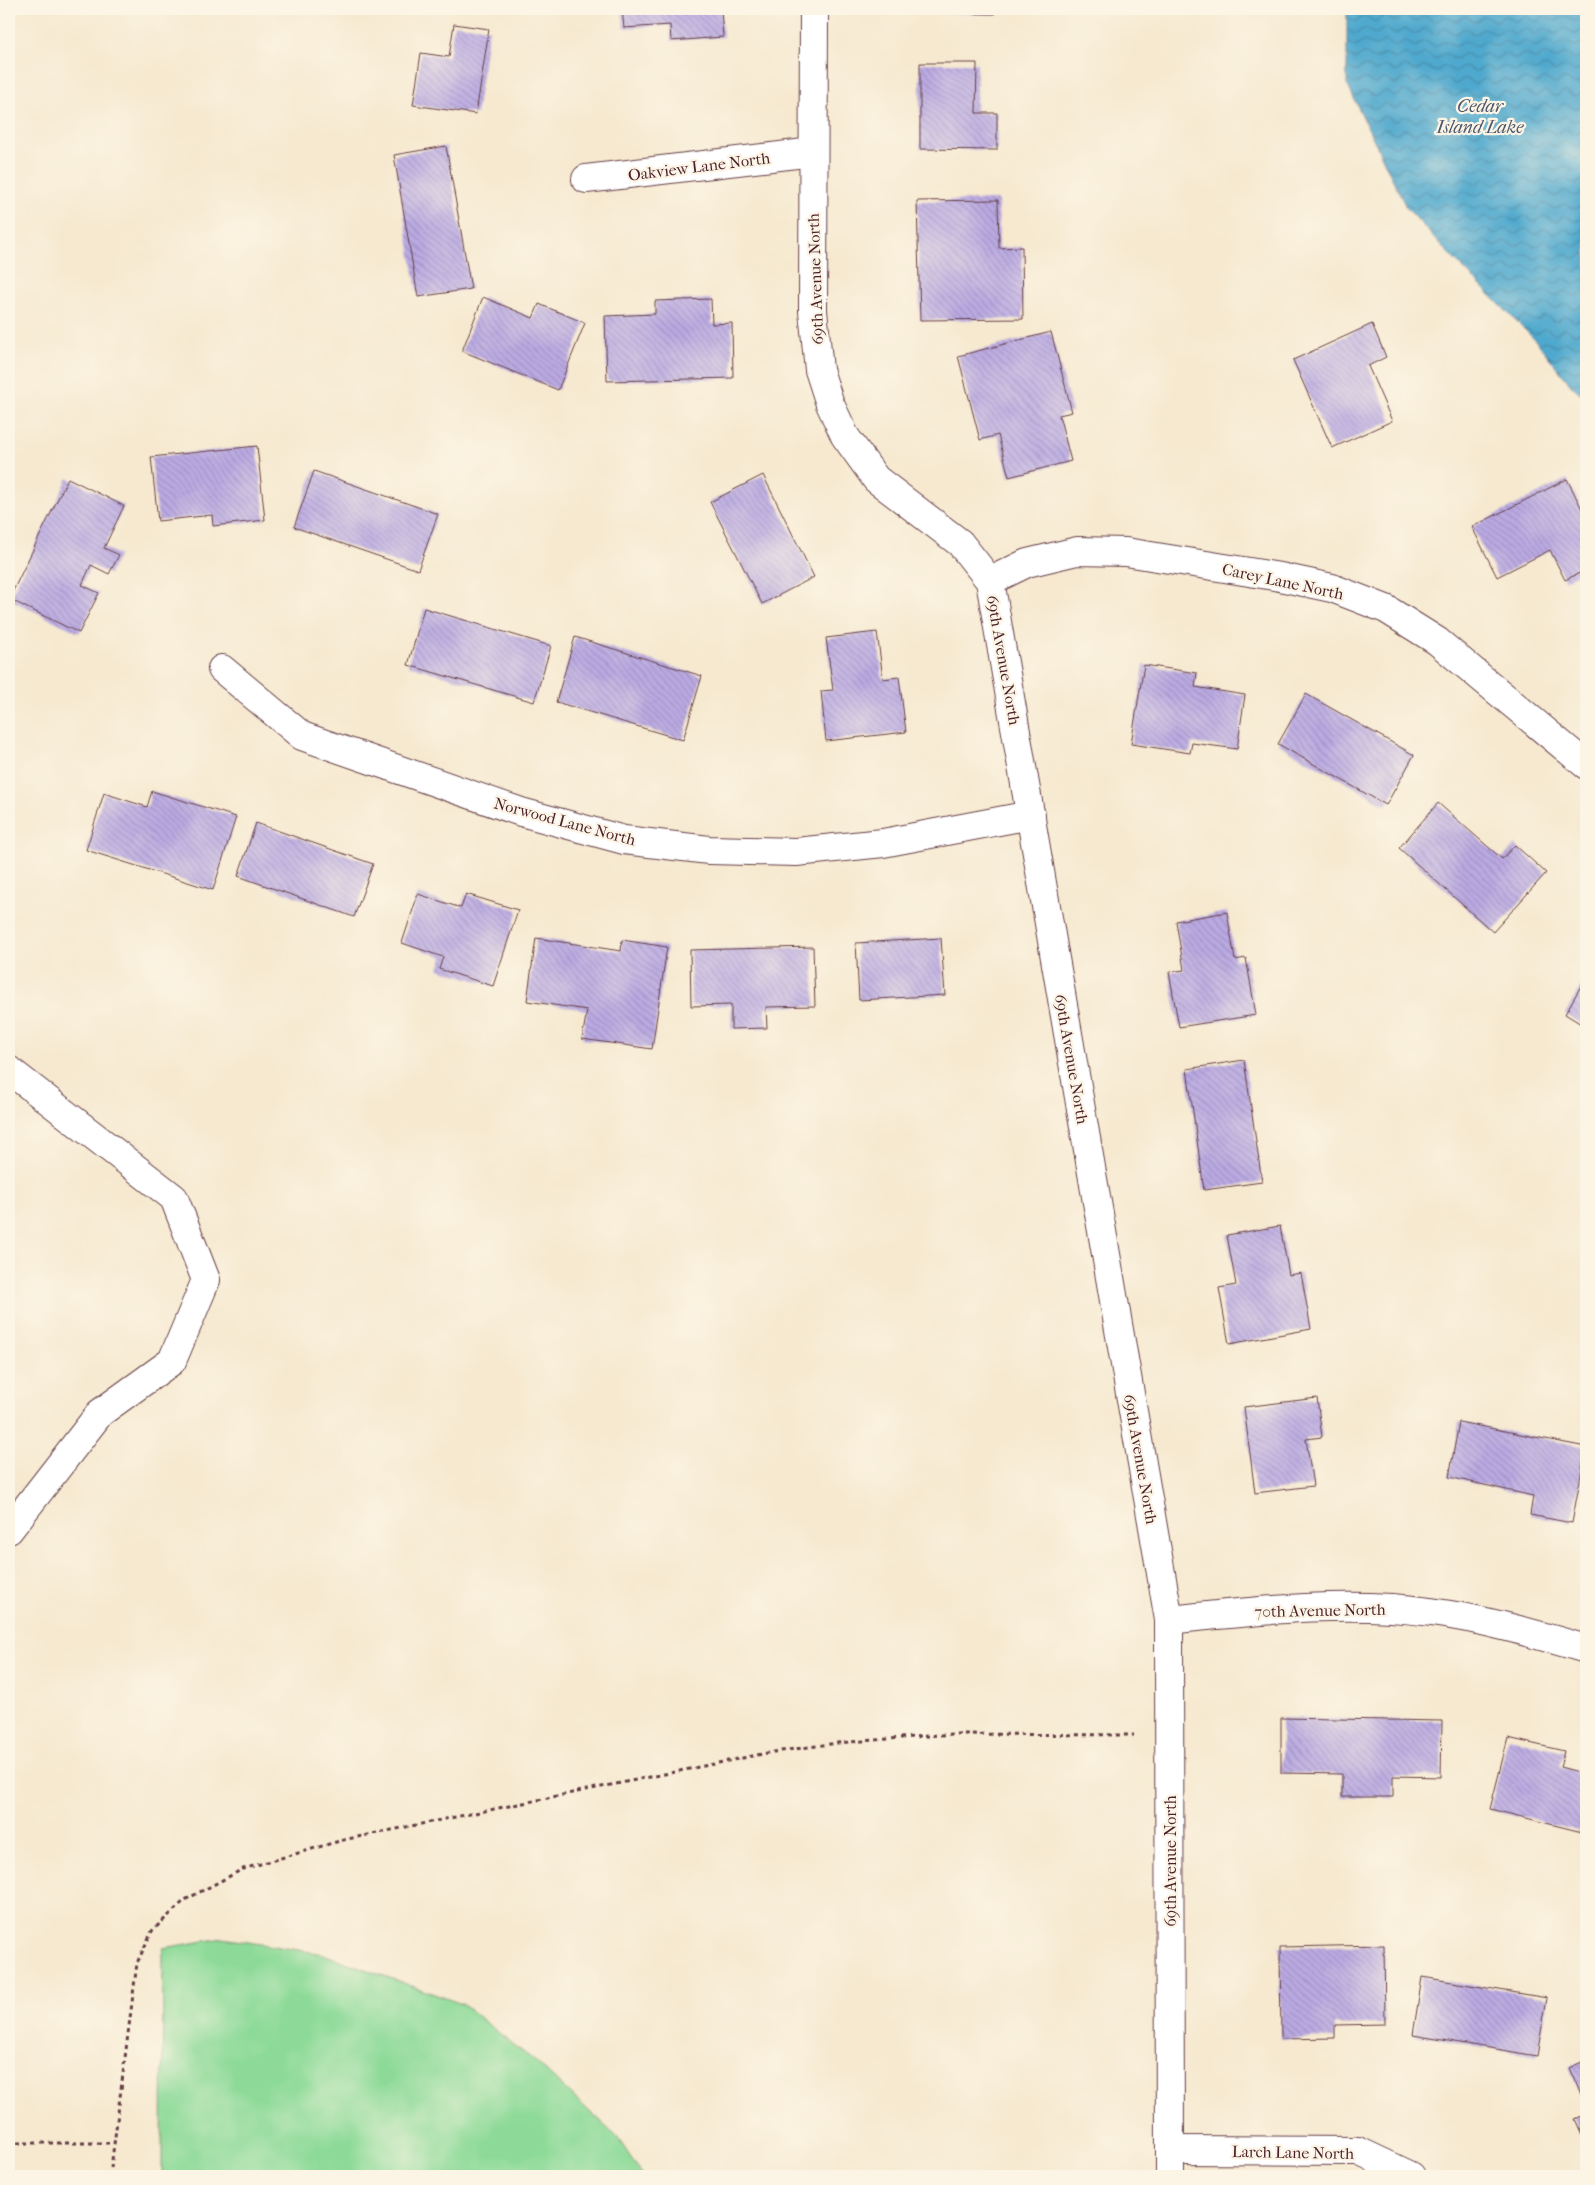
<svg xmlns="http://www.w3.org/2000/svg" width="1595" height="2185" viewBox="0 0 1595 2185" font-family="'IM FELL French Canon',serif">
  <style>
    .pitch { fill: #8dda98; stroke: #6c7c62 }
    .water { fill: url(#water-waves); stroke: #4d647c }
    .building { fill: url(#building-back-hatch) }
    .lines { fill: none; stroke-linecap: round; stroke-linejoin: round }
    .minor-casing { stroke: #643d44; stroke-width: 30 }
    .path { stroke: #643d44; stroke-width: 3; stroke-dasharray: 4 4; stroke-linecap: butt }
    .minor { stroke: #fff; stroke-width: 28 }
    .labels { text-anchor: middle; stroke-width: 4.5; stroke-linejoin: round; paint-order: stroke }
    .street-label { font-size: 16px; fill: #4a1f2b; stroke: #fcf5e5 }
    .water-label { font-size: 18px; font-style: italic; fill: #4c566c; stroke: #fcf5e5 }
  </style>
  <defs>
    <pattern id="water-waves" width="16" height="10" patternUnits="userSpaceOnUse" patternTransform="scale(1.25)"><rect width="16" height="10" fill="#50a9ce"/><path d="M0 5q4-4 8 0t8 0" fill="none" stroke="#4489a7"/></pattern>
    <pattern id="building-back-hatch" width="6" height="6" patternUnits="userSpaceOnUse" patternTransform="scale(1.25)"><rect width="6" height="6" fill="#bbabe4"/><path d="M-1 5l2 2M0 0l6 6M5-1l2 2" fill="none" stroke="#9a8bb9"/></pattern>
  </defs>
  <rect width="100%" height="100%" fill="#fcf5e5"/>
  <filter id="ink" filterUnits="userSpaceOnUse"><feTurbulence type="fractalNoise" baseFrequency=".02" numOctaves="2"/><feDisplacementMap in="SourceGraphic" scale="10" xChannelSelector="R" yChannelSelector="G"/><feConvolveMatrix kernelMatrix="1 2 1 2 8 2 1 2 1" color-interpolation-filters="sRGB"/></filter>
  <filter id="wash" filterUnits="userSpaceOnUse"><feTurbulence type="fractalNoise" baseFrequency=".0096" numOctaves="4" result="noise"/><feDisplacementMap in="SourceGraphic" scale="20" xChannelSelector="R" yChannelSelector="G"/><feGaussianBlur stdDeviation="1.12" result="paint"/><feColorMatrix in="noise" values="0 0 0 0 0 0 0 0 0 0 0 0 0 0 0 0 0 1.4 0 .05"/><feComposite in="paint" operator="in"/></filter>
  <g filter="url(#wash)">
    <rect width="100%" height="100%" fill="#f6e9d0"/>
    <path class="pitch" d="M223 1938 323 1954 462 2004 537 2063 617 2137 643 2176H162L163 1948Z"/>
    <path class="water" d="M1347 9H1586V398L1570 384 1537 342 1444 249 1406 207 1347 84Z"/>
    <g id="blocks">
      <g class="building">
        <path d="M622 9H721L723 37 671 41 670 25 624 28Z"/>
        <path d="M938 9H995V14L938 13Z"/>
        <path d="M454 24 489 29 476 114 413 105 421 53 449 57Z"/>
        <path d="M920 63H977L976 113H997V150L920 149Z"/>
        <path d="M446 146 471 289 418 297 394 155Z"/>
        <path d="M998 200 999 248 1022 247 1023 319 920 320 917 201Z"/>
        <path d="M483 297 533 318 539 304 585 323 558 390 462 351Z"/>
        <path d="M711 299 712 324 732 323 733 378 607 381 605 316 655 314V301Z"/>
        <path d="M1372 324 1386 357 1368 366 1392 421 1332 448 1293 360Z"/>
        <path d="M1051 332 1072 412 1059 415 1071 461 1009 477 998 435 980 440 958 356Z"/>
        <path d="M257 446 265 520 213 526 212 515 158 521 151 457Z"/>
        <path d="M314 471 438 514 418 570 294 527Z"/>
        <path d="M763 475 814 577 762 604 710 502Z"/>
        <path d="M68 478 124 506 104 548 119 555 109 574 91 565 82 585 99 593 79 633 9 599Z"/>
        <path d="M1567 479 1586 517V570L1565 580 1550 550 1497 577 1472 527Z"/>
        <path d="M424 608 551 646 534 702 408 665Z"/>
        <path d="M877 632 883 679 899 677 906 732 826 741 821 691 833 690 826 638Z"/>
        <path d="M575 637 702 676 683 740 556 702Z"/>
        <path d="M1144 665 1197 673 1195 687 1245 695 1237 749 1192 743 1190 753 1131 744Z"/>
        <path d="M1306 694 1414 755 1386 805 1278 744Z"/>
        <path d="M152 791 236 817 213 890 86 850 104 793 147 807Z"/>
        <path d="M1438 803 1502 859 1515 845 1546 873 1493 932 1399 848Z"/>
        <path d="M256 823 373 864 354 917 238 876Z"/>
        <path d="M418 894 461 908 466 894 518 910 493 986 439 969 443 957 402 943Z"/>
        <path d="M1227 912 1235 960 1246 958 1256 1015 1179 1027 1169 972 1184 970 1176 921Z"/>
        <path d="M536 938 621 951 622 940 667 947 652 1049 582 1039 587 1010 527 1001Z"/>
        <path d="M941 938 945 995 859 1000 856 943Z"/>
        <path d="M813 947 815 1006 766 1007 767 1028 731 1029V1005L691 1006 690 950Z"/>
        <path d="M1586 977V1027L1565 1014Z"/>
        <path d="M1244 1060 1262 1182 1204 1190 1187 1069Z"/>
        <path d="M1280 1226 1289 1275 1301 1273 1311 1329 1229 1344 1219 1288 1236 1285 1227 1235Z"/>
        <path d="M1317 1398 1322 1437 1306 1439 1313 1486 1255 1493 1244 1407Z"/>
        <path d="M1459 1422 1586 1447 1572 1523 1530 1515 1533 1496 1449 1477Z"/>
        <path d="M1281 1718 1442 1721 1441 1777 1393 1776V1797H1342V1774L1281 1773Z"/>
        <path d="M1508 1738 1564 1751 1560 1767 1586 1774V1833L1490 1809Z"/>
        <path d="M1384 1945 1385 2024 1335 2025V2038L1281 2039 1280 1947Z"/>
        <path d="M1422 1977 1547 1998 1537 2056 1413 2035Z"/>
        <path d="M1586 2060V2107L1569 2068Z"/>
        <path d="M1586 2114V2146L1574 2119Z"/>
      </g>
    </g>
  </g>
  <g filter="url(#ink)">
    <use href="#blocks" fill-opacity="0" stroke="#643d44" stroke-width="1"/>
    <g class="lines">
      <defs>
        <g id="minor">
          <path d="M814 9 813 311 819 370 830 404 845 436 876 479 960 543 990 581 1169 1620 1170 2176"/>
          <path d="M586 179 813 152"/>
          <path d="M990 581 1027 563 1077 551 1126 552 1280 577 1332 588 1386 609 1437 641 1586 765"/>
          <path d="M222 669 302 736 521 812 624 840 709 850 796 852 883 843 1031 815"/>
          <path d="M9 1070 174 1198 206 1280 172 1361 100 1413 9 1530"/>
          <path d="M1169 1620C1256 1611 1344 1600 1431 1612 1484 1619 1535 1634 1586 1649"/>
          <path d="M1170 2150 1358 2151 1411 2176"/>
        </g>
      </defs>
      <use href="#minor" class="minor-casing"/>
      <g class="path">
        <path d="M9 2143H113"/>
        <path d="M110 2176 137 1963 152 1931 185 1900 243 1869 343 1840 767 1753 837 1743 952 1734 1134 1735"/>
      </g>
      <use href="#minor" class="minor"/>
    </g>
  </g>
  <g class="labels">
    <g class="street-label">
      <text transform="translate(699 166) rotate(-7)" y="6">Oakview Lane North</text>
      <text transform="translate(815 279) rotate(-92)" y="6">69th Avenue North</text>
      <text transform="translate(1283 581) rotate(12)" y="6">Carey Lane North</text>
      <text transform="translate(1004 660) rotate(80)" y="6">69th Avenue North</text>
      <text transform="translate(565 821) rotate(15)" y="6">Norwood Lane North</text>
      <text transform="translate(1072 1059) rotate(80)" y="6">69th Avenue North</text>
      <text transform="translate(1141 1459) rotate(80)" y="6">69th Avenue North</text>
      <text transform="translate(1320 1610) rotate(-1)" y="6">70th Avenue North</text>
      <text transform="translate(1170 1861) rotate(-90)" y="6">69th Avenue North</text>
      <text transform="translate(1293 2152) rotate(1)" y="6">Larch Lane North</text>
    </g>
    <g class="water-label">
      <text x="1480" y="112">Cedar<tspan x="1480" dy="21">Island Lake</tspan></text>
    </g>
  </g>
  <rect width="1595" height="2185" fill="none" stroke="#fcf5e5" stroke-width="30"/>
</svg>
